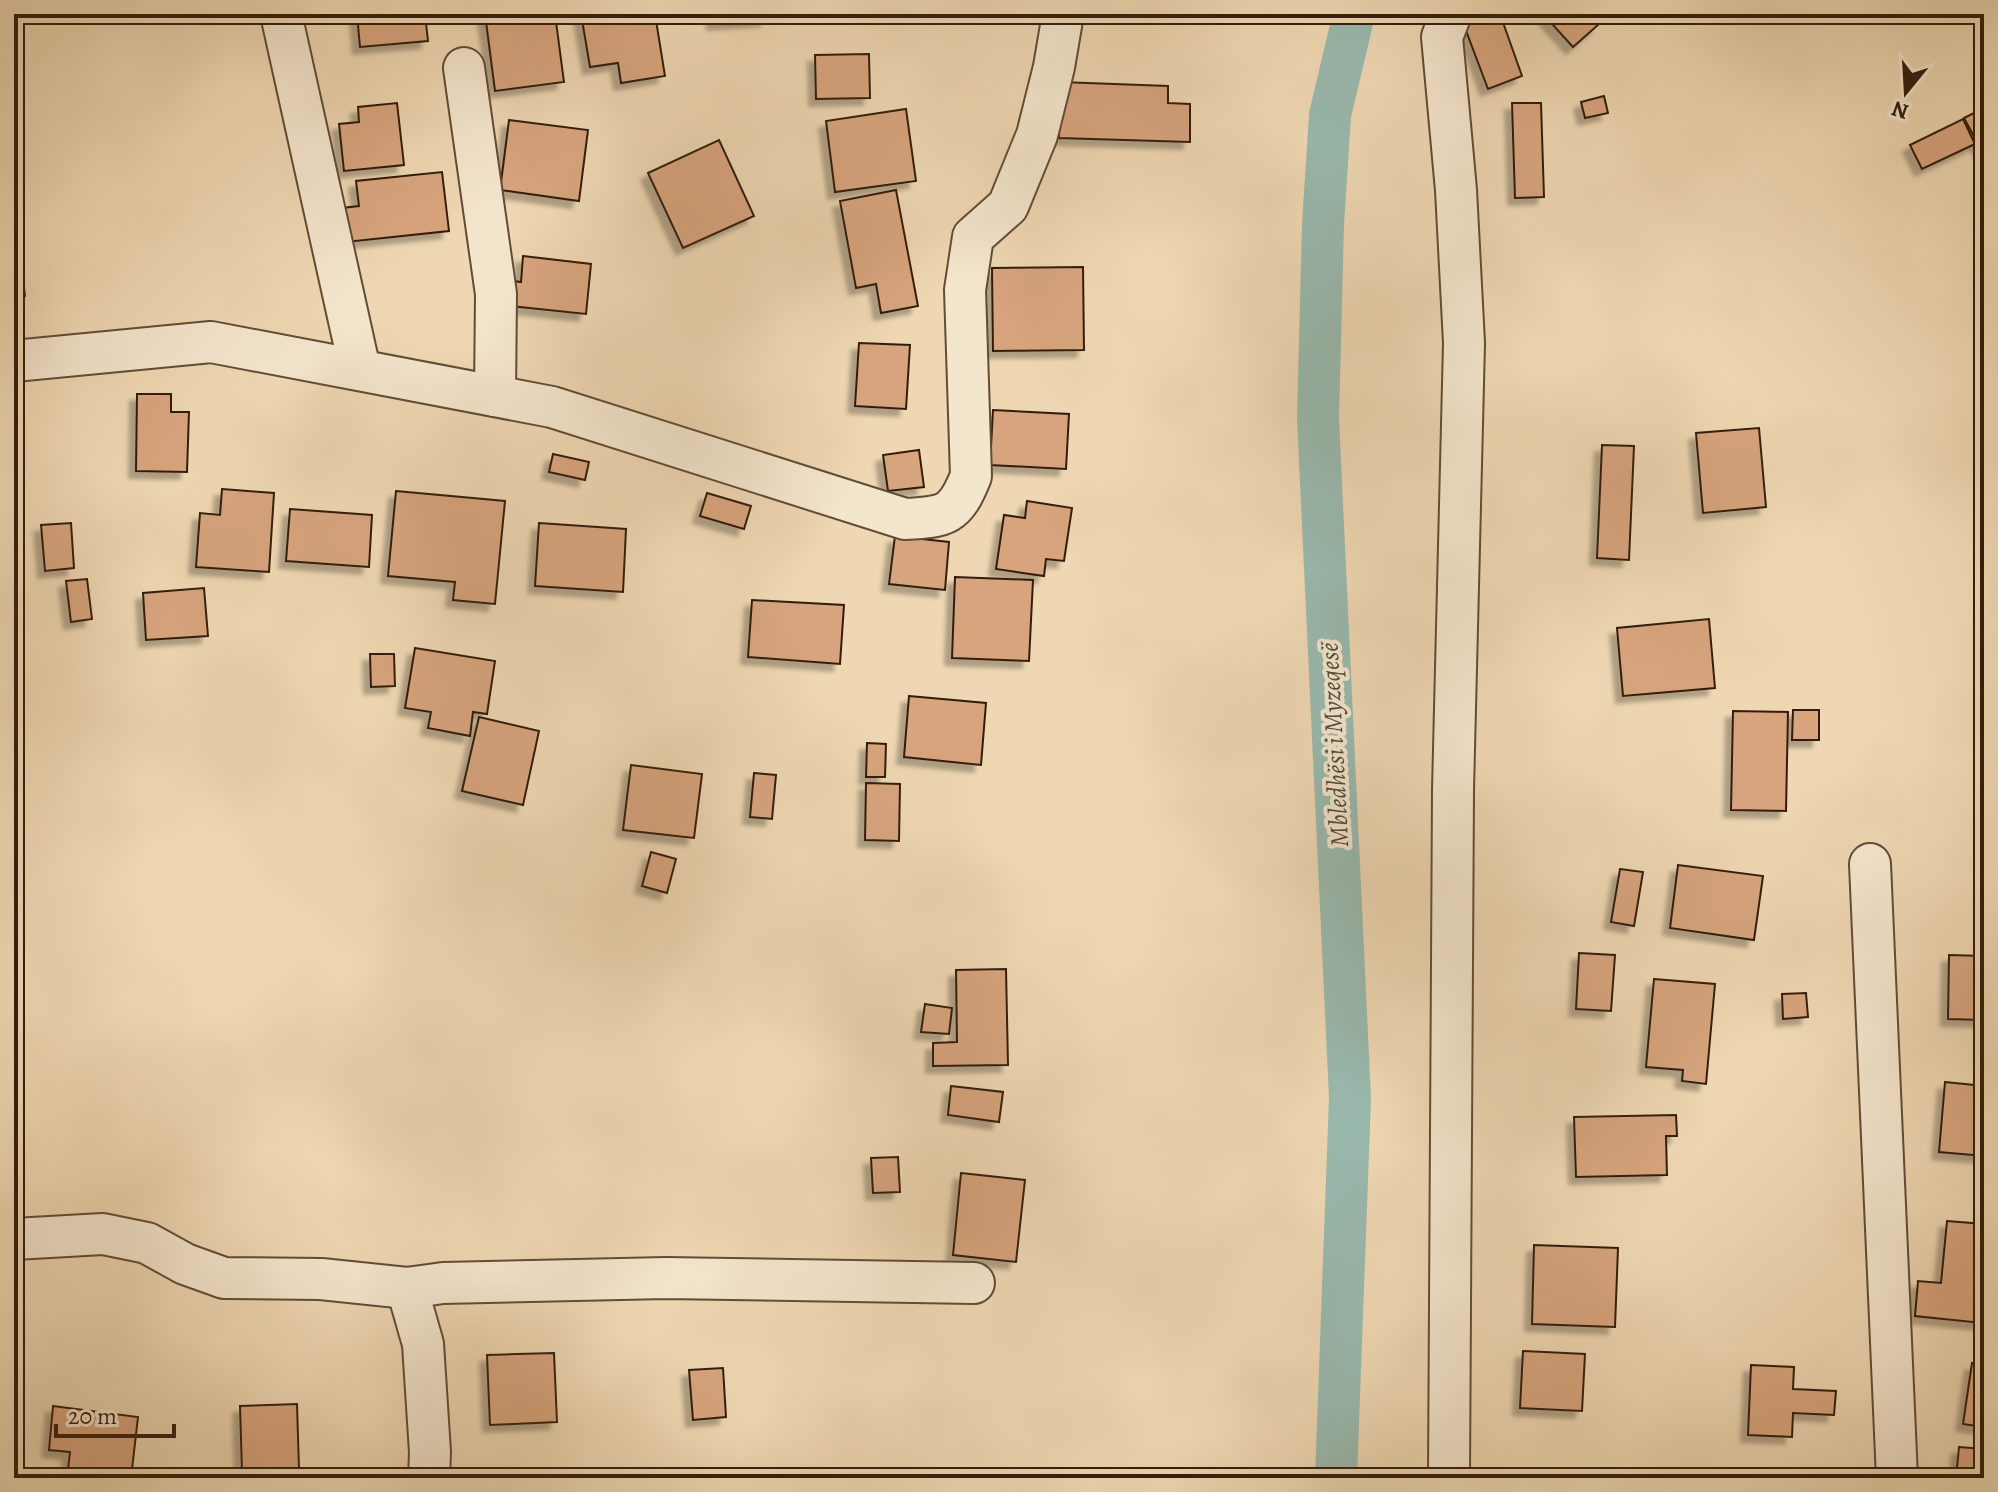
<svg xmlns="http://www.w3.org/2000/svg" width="1998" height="1492" viewBox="0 0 1998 1492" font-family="Alegreya,serif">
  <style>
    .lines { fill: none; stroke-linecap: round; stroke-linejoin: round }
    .canal { stroke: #99b9ae; stroke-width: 42 }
    .building { fill: #d7a47d; stroke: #331e0d; stroke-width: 2; filter: url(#shadow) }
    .minor-casing { stroke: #624c36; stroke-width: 44 }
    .minor { stroke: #f4e5cd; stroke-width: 40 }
    .labels { text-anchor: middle; stroke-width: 8; stroke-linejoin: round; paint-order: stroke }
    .water-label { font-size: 26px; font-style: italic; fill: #524c3d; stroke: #f4e5cd }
  </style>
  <defs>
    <filter id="shadow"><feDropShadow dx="-7" dy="7" stdDeviation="2" flood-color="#0004"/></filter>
  </defs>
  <rect width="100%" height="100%" fill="#eed7b2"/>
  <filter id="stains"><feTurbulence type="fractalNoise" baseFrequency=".0025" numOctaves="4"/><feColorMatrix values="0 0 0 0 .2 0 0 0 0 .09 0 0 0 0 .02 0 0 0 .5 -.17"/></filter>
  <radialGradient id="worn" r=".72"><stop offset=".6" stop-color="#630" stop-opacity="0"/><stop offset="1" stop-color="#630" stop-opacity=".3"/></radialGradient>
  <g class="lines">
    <path class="canal" d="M1336 1478 1350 1098 1318 419 1323 224 1330 115 1354 14"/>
  </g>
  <g class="building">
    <path d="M357 14H425L428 41 360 47Z"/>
    <path d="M485 14H555L564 82 495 91Z"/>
    <path d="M581 14H655L665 76 621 83 618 63 590 67Z"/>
    <path d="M713 14H767V19L714 23Z"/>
    <path d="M1478 14H1500L1522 76 1488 89 1462 20Z"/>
    <path d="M1543 14H1589L1598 25 1573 47Z"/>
    <path d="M869 54 870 98 816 99 815 55Z"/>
    <path d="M1060 82 1168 86V103L1190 104V142L1059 138Z"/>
    <path d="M1604 96 1608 113 1585 118 1581 102Z"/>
    <path d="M397 103 404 165 344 171 339 124 359 122 358 107Z"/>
    <path d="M1512 103H1541L1544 197 1515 198Z"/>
    <path d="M1984 108V155L1964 118Z"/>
    <path d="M906 109 916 181 835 192 826 121Z"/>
    <path d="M1963 119 1975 144 1922 169 1910 145Z"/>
    <path d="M509 120 588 130 579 201 500 190Z"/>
    <path d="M719 140 754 216 683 248 648 173Z"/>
    <path d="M442 172 449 231 346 242 342 208 359 206 356 181Z"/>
    <path d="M896 190 918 306 881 313 876 284 856 288 840 201Z"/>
    <path d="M14 205 25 296 14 298Z"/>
    <path d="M523 256 591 264 586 314 502 305 506 280 521 282Z"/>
    <path d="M1083 267 1084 350 993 351 992 268Z"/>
    <path d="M859 343 910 345 906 409 855 406Z"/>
    <path d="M137 394H171V412H189L187 472 136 471Z"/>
    <path d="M993 410 1069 414 1066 469 990 465Z"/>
    <path d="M1759 428 1766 507 1703 513 1696 433Z"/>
    <path d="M1602 445 1634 446 1629 560 1597 558Z"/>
    <path d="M919 450 924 487 888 491 883 455Z"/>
    <path d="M553 454 589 462 585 480 549 472Z"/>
    <path d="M222 489 274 493 269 572 196 567 200 513 220 515Z"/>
    <path d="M396 491 505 501 495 604 453 600 455 582 388 576Z"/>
    <path d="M707 493 751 506 744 529 700 516Z"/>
    <path d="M1027 501 1072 508 1064 561 1046 559 1044 576 996 569 1004 515 1025 518Z"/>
    <path d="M290 509 372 515 369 567 286 561Z"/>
    <path d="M71 523 74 568 45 571 41 525Z"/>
    <path d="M539 523 626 529 623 592 535 586Z"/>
    <path d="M895 536 949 542 945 590 889 584Z"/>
    <path d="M955 577 1033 580 1029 661 952 658Z"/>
    <path d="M87 579 92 619 71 622 66 581Z"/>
    <path d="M204 588 208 636 146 640 143 593Z"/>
    <path d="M752 600 844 605 840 664 748 657Z"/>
    <path d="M1709 619 1715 688 1623 696 1617 628Z"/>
    <path d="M415 648 495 661 487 714 473 712 470 736 428 728 431 712 405 708Z"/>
    <path d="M370 654H394L395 686 371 687Z"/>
    <path d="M909 696 986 703 981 765 904 757Z"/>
    <path d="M1793 710H1819V740H1792Z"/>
    <path d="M1733 711 1788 712 1786 811 1731 810Z"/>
    <path d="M479 717 539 731 523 805 462 791Z"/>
    <path d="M867 743 886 744 885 777H866Z"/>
    <path d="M631 765 702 774 694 838 623 830Z"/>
    <path d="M754 773 776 775 772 819 750 817Z"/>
    <path d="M866 783 900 784 899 841 865 840Z"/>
    <path d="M651 852 676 859 667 893 642 886Z"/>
    <path d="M1678 865 1763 876 1754 940 1670 928Z"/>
    <path d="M1620 869 1643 872 1634 926 1611 922Z"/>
    <path d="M1579 953 1615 955 1611 1011 1576 1009Z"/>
    <path d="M1949 955 1984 956V1020L1948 1019Z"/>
    <path d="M1006 969 1008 1065 933 1066V1043L957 1042 956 970Z"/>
    <path d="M1654 979 1715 984 1706 1084 1682 1081 1683 1070 1646 1067Z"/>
    <path d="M1806 993 1808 1017 1783 1019 1782 994Z"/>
    <path d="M925 1004 952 1008 949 1034 921 1032Z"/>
    <path d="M1945 1082 1984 1086V1156L1939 1152Z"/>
    <path d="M951 1086 1003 1092 999 1122 948 1115Z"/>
    <path d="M1676 1115 1677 1136H1666L1667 1175 1576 1177 1574 1117Z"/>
    <path d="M898 1157 900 1192 873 1193 871 1158Z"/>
    <path d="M961 1173 1025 1180 1016 1262 953 1255Z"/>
    <path d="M1947 1221 1984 1224 1982 1323 1915 1316 1918 1281 1941 1283Z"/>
    <path d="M1534 1245 1618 1248 1615 1327 1532 1324Z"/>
    <path d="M1523 1351 1585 1354 1582 1411 1520 1408Z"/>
    <path d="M554 1353 557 1422 490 1425 487 1355Z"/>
    <path d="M1972 1363 1984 1365V1427L1963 1424Z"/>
    <path d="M1751 1365 1794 1367 1793 1389 1836 1391 1834 1415 1793 1413 1792 1437 1748 1435Z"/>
    <path d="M723 1368 726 1417 693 1420 689 1370Z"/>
    <path d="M297 1404 299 1469 242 1471 240 1406Z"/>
    <path d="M53 1406 138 1417 131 1478H67L70 1452 49 1450Z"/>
    <path d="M1959 1447 1984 1449V1478H1956Z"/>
  </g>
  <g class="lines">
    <defs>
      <g id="minor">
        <path d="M281 14 360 370"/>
        <path d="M464 68 496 294 495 396"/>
        <path d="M14 361 211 342 552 407 905 519C946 517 955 516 971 476L965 290 973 237 1008 206 1037 135 1054 67 1063 14"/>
        <path d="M1870 864 1897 1478"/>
        <path d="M14 1239 103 1234 147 1243 185 1264 224 1278 321 1279 407 1288 443 1283 666 1278 974 1283"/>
        <path d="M407 1288 423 1344 430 1452 429 1478"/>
        <path d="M1449 1478 1453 790 1464 343 1456 190 1442 37 1451 14"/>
      </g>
    </defs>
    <use href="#minor" class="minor-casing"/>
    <use href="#minor" class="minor"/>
  </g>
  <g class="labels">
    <g class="water-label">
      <text transform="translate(1334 745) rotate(-93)" y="9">Mbledhësi i Myzeqesë</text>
    </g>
  </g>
  <rect width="1998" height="1492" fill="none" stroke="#eed7b2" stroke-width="48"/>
  <rect x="16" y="16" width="1966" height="1460" fill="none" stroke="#331e0d" stroke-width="4"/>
  <rect x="24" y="24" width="1950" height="1444" fill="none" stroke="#331e0d" stroke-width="2"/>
  <g transform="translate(1906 92) rotate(198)" stroke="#f4e5cd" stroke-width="6" paint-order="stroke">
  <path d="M0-6L14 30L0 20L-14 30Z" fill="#331e0d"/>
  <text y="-12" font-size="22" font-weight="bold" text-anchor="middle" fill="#331e0d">N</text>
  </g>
  <path d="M56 1424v12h118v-12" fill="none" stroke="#331e0d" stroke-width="4"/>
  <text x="68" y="1424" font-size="24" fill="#331e0d" stroke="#f4e5cd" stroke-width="6" paint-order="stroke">20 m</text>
  <rect width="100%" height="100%" filter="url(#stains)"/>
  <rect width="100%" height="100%" fill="url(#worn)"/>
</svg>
